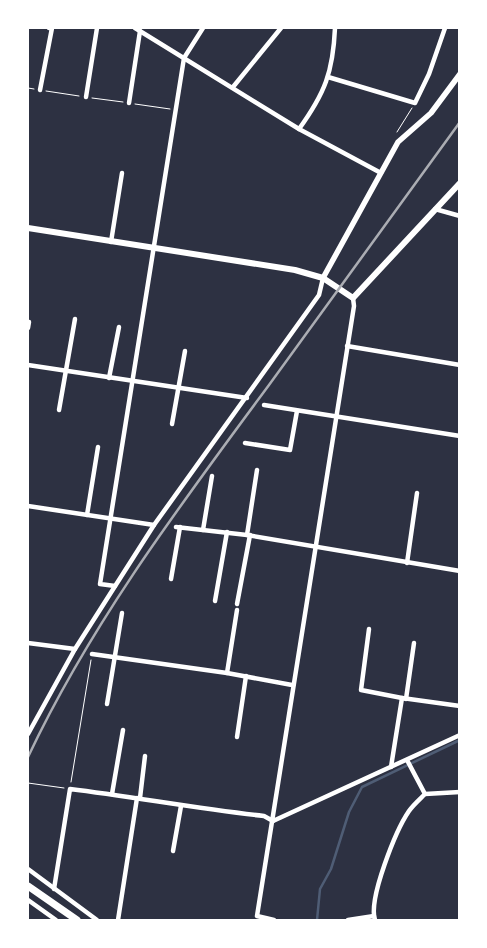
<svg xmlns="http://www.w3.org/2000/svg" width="487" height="948" viewBox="0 0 487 948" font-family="'Source Serif 4',serif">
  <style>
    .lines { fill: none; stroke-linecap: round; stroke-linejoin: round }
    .stream { stroke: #4f5d75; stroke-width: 2.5 }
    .path { stroke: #fff; stroke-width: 1 }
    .minor { stroke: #fff; stroke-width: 4.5 }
    .tertiary { stroke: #fff; stroke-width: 5.5 }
    .secondary { stroke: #fff; stroke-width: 6 }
    .primary { stroke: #fff; stroke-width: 7 }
    .rail { stroke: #abadb3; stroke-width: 2.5 }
  </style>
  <rect width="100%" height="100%" fill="#2d3142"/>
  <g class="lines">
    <path class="stream" d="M317 920 320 889 331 869 349 812 362 787 460 740"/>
    <g class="path">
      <path d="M28 88 34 89"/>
      <path d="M46 91 79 96"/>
      <path d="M92 98 123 102"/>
      <path d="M135 104 170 109"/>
      <path d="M397 132 412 108"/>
      <path d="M71 782 91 660"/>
      <path d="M28 783 64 788"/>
    </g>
    <g class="minor">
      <path d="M135 28 299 129 381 173"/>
      <path d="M328 77 415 103 429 74 445 28"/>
      <path d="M233 87 281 28"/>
      <path d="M40 90 52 28H49"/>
      <path d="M86 97 97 28"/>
      <path d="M129 103 140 31"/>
      <path d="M299 129C325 93 333 72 335 28"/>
      <path d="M435 209 460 216"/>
      <path d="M111 242 122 173"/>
      <path d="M28 328 29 322"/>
      <path d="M347 346 460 365"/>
      <path d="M28 365 247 398"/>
      <path d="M109 378 119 327"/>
      <path d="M264 405 460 436"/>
      <path d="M59 410 75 319"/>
      <path d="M172 424 185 351"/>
      <path d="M245 443 290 450 297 411"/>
      <path d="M28 506 154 525"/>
      <path d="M87 515 98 447"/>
      <path d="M176 527 247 535 460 571"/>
      <path d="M203 530 212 476"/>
      <path d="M247 535 257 470"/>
      <path d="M407 563 417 493"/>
      <path d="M171 579 180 527"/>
      <path d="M115 586 100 584 184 58 203 28"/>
      <path d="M215 601 227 532"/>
      <path d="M237 604 250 535"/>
      <path d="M369 629 361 690 402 698"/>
      <path d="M28 643 75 649"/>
      <path d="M92 654 227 673 292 685"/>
      <path d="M227 673 237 610"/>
      <path d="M406 699 414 643"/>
      <path d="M107 704 122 613"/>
      <path d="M28 734 75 649 154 525 319 295 323 278"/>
      <path d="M237 737 246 676"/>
      <path d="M407 760 425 794"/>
      <path d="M391 767 402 698 460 706"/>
      <path d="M112 794 123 730"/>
      <path d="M140 798 145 756"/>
      <path d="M273 821 460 735"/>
      <path d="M173 851 181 806"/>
      <path d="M28 869 97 920"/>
      <path d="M54 889 70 789C135 797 199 809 264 816L273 821"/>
      <path d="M28 900 56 920"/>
      <path d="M118 920 137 798"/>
      <path d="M274 920 257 916 354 306 353 298"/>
      <path d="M348 920 374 916"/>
      <path d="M375 920C368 899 396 830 409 811 413 805 420 799 425 794L460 792"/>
    </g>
    <path class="tertiary" d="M323 278 398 142 431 113 460 74"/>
    <path class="secondary" d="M28 228 295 270 323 278 353 298 460 183"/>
    <path class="primary" d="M28 886 77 920"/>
    <path class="rail" d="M28 757C91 623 181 504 269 385 333 298 396 210 460 122"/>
  </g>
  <rect width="487" height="948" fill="none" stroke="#ffffff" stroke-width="58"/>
</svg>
